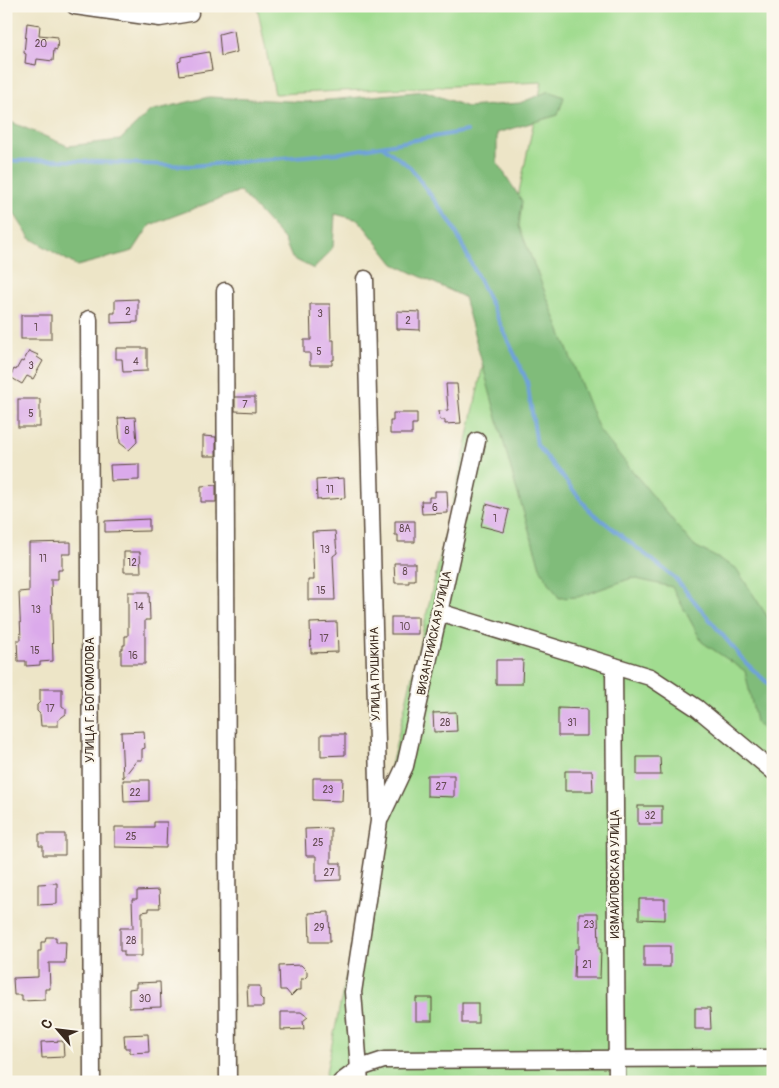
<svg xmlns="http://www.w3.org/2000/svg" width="779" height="1088" viewBox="0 0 779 1088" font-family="Pangolin,sans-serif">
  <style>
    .green { fill: #a1dc90; stroke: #6e8357 }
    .forest { fill: #80bc7a; stroke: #5e734c }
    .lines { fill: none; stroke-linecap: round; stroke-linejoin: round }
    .stream { stroke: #6fa2da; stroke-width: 4 }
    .building { fill: #dbaaeb }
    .minor-casing { stroke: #564637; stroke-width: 19 }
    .minor { stroke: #fff; stroke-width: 16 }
    .labels { text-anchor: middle; stroke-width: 4.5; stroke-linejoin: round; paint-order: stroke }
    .number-label { font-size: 10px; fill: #634a51 }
    .street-label { font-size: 12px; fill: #3b2a1e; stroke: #fbf7ec }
  </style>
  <rect width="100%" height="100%" fill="#fbf7ec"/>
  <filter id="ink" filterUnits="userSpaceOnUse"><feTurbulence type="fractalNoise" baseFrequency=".02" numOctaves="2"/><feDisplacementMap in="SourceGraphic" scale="10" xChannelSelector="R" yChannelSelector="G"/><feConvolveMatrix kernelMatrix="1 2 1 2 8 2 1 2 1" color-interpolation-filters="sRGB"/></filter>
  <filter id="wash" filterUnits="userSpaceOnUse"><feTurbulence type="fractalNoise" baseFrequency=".0096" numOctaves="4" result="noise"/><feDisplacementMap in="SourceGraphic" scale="20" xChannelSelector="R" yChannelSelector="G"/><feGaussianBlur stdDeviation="1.12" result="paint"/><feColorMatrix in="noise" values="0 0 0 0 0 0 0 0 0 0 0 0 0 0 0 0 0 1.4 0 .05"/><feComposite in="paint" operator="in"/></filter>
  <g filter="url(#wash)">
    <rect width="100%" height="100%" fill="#ede5c7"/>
    <path class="green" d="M257 6H773V1082H324L378 822 467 441 542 82 275 94Z"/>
    <path class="forest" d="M425 91 467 107 520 103 549 91 564 97 558 115 497 133V162L522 201 519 226 599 430 693 545 736 568 769 619 773 621V741L756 722 745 671 702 642 672 587 632 578 578 597 559 598 541 570 515 484 464 297 394 264 359 220 335 214 333 247 314 269 292 258 284 239 240 191 150 225 133 251 77 266 30 238 6 201V120L68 146 120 140 150 111 209 97 307 102Z"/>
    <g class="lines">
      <g class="stream">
        <path d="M382 146 410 167 452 224 490 302 527 381 537 445 590 511 674 577 746 663 773 688"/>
        <path d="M6 161 53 160 191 166 340 153 467 131"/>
      </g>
    </g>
    <g id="blocks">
      <g class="building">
        <path d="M27 23 40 25 39 35 58 37 57 50 54 49 53 61 37 59 36 65 25 63 26 54 24 53Z"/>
        <path d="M234 30 237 52 221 56 219 34Z"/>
        <path d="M209 52 212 70 180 75 178 62 181 61V57Z"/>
        <path d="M138 299V322L111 323V313H115V300Z"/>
        <path d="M310 304H330L331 340H334V360H332V365H310V353H304V340H311Z"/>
        <path d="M397 311 420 312V330L397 329Z"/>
        <rect x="21" y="315" width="30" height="24"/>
        <path d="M116 348H147V371L123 372 122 359H116Z"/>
        <path d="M29 351 38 355 37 357 43 361 33 379 27 376 22 384 10 377 14 369 16 370 21 361 23 362Z"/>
        <path d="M446 384H457L461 423 445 424V420H440L439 411 448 410Z"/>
        <path d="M235 397H255V412L235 411Z"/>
        <rect x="18" y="399" width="22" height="28"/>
        <path d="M393 413H417V424H412V434H390V421H393Z"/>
        <path d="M135 417 137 442 129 450 120 443 118 418Z"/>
        <path d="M203 436 216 437V456H203Z"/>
        <path d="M139 464V480L111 481 110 465Z"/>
        <path d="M344 478 345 498 317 500 316 480Z"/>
        <path d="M216 485V502H201V486Z"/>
        <path d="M435 491H447L448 513 422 514 421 501H429V497H435Z"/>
        <path d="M486 504 509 510 504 532 481 526Z"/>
        <path d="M149 519V531L105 532V521Z"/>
        <path d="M395 521H415V542H398V535H395Z"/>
        <path d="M335 531 337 553 333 556 335 600H308V580H314L312 532Z"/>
        <path d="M71 542V554H62V570H58V579H51L53 661 40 662V665L26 666V661H18L17 640H21L19 592 29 591V543Z"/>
        <path d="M124 552H140L141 572H124Z"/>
        <path d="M394 563H415V580H409V583H395Z"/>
        <path d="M128 592H149L150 620H145V664H121V649H123V645H125V636H128Z"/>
        <rect x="391" y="617" width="27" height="17"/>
        <path d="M337 622 338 652 311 653 310 623Z"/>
        <path d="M496 660H523L522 684H496Z"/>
        <path d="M40 689H62V706L66 709V714L58 720V726H41L40 714 37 711V705L40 702Z"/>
        <path d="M558 708 587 709V736H558Z"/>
        <path d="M456 712 457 731 434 732 433 713Z"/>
        <path d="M144 731 145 748 142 749V760H137L123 778 121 732Z"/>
        <path d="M321 734H345V755L321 756Z"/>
        <path d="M637 757H660L661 775H637Z"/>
        <path d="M565 771H592L593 791H565Z"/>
        <path d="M427 775H454V797L427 796Z"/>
        <path d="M313 778H343L342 801 313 800Z"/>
        <path d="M123 780H149V801L124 802Z"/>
        <rect x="638" y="806" width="24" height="18"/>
        <path d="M154 822H167L166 848 115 847V827H154Z"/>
        <path d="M331 828V863H341V880L316 881V856H306L305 829Z"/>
        <path d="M39 834H65V855H43V846H39Z"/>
        <path d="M57 883V904L38 905V884Z"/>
        <path d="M159 890 160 908H149V911L142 912V956H124V951H120V928H133L132 899H137V891Z"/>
        <path d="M639 899H665V920L639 919Z"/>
        <path d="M329 912 330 942H310L309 913Z"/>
        <path d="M579 913H598L599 949H601L600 978H574L575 949H579Z"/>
        <path d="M46 937H56V942H66L65 963H49L50 989H45V1000L22 1001V995H14L13 978 38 977V951H41V942H45Z"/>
        <rect x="644" y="946" width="26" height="21"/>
        <path d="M301 965 307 971V976L304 979H301V990H297L291 996 286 990H280L279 966Z"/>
        <path d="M160 982 161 1007 129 1008V989L136 988V983Z"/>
        <path d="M247 986H260V997L263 1000V1007H248Z"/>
        <rect x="416" y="998" width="16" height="23"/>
        <rect x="462" y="1003" width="16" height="20"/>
        <path d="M695 1008H710L711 1029H695Z"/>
        <path d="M281 1012H301L308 1017 303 1021 304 1029 281 1030Z"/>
        <path d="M148 1034 149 1052 130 1053V1048H125L124 1035Z"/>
        <path d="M63 1041 64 1057 42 1058 41 1042Z"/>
      </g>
    </g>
  </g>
  <g filter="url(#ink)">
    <use href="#blocks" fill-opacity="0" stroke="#564637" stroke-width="1"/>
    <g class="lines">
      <defs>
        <g id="minor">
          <path d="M75 6 160 18 190 13 189 6"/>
          <path d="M225 291 228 1082"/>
          <path d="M89 319 92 1082"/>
          <path d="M439 612 650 677 697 708 773 771"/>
          <path d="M614 666 617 1082"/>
          <path d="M381 817 405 766 477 441"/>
          <path d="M341 1082 360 1068 384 1060 773 1058"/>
          <path d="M360 1082 353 992 379 821 365 279"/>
        </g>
      </defs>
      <use href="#minor" class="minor-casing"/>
      <use href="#minor" class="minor"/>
    </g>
  </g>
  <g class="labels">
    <g class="number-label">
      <text x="41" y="47">20</text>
      <text x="128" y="315">2</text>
      <text x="320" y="317">3</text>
      <text x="408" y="324">2</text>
      <text x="36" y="331">1</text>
      <text x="319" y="355">5</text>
      <text x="136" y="365">4</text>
      <text x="31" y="369">3</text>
      <text x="245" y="408">7</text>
      <text x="31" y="417">5</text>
      <text x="127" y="434">8</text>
      <text x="330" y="493">11</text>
      <text x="435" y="511">6</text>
      <text x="495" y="522">1</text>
      <text x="405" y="532">8А</text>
      <text x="325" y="553">13</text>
      <text x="43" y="562">11</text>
      <text x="132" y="566">12</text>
      <text x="405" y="575">8</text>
      <text x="321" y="594">15</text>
      <text x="139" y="610">14</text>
      <text x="36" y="613">13</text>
      <text x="405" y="630">10</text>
      <text x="324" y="642">17</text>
      <text x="35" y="654">15</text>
      <text x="133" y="659">16</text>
      <text x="50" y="712">17</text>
      <text x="445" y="726">28</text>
      <text x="572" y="726">31</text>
      <text x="441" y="790">27</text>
      <text x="328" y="793">23</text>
      <text x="135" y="796">22</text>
      <text x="650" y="819">32</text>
      <text x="131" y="840">25</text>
      <text x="318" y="846">25</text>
      <text x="329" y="876">27</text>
      <text x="589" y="928">23</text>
      <text x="319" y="931">29</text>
      <text x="131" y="944">28</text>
      <text x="587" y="968">21</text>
      <text x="145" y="1002">30</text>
    </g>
    <g class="street-label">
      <text transform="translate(434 633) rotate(-78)" y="4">ВИЗАНТИЙСКАЯ УЛИЦА</text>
      <text transform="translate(375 674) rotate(-91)" y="4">УЛИЦА ПУШКИНА</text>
      <text transform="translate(90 700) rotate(-90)" y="4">УЛИЦА Г. БОГОМОЛОВА</text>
      <text transform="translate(615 874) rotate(-90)" y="4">ИЗМАЙЛОВСКАЯ УЛИЦА</text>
    </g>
  </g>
  <rect width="779" height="1088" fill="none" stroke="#fbf7ec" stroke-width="25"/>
  <g transform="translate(58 1030) rotate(298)" stroke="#fbf7ec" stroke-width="4" paint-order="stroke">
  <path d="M0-4L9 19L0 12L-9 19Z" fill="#3b2a1e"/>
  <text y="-8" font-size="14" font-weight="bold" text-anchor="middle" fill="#3b2a1e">С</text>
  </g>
</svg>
